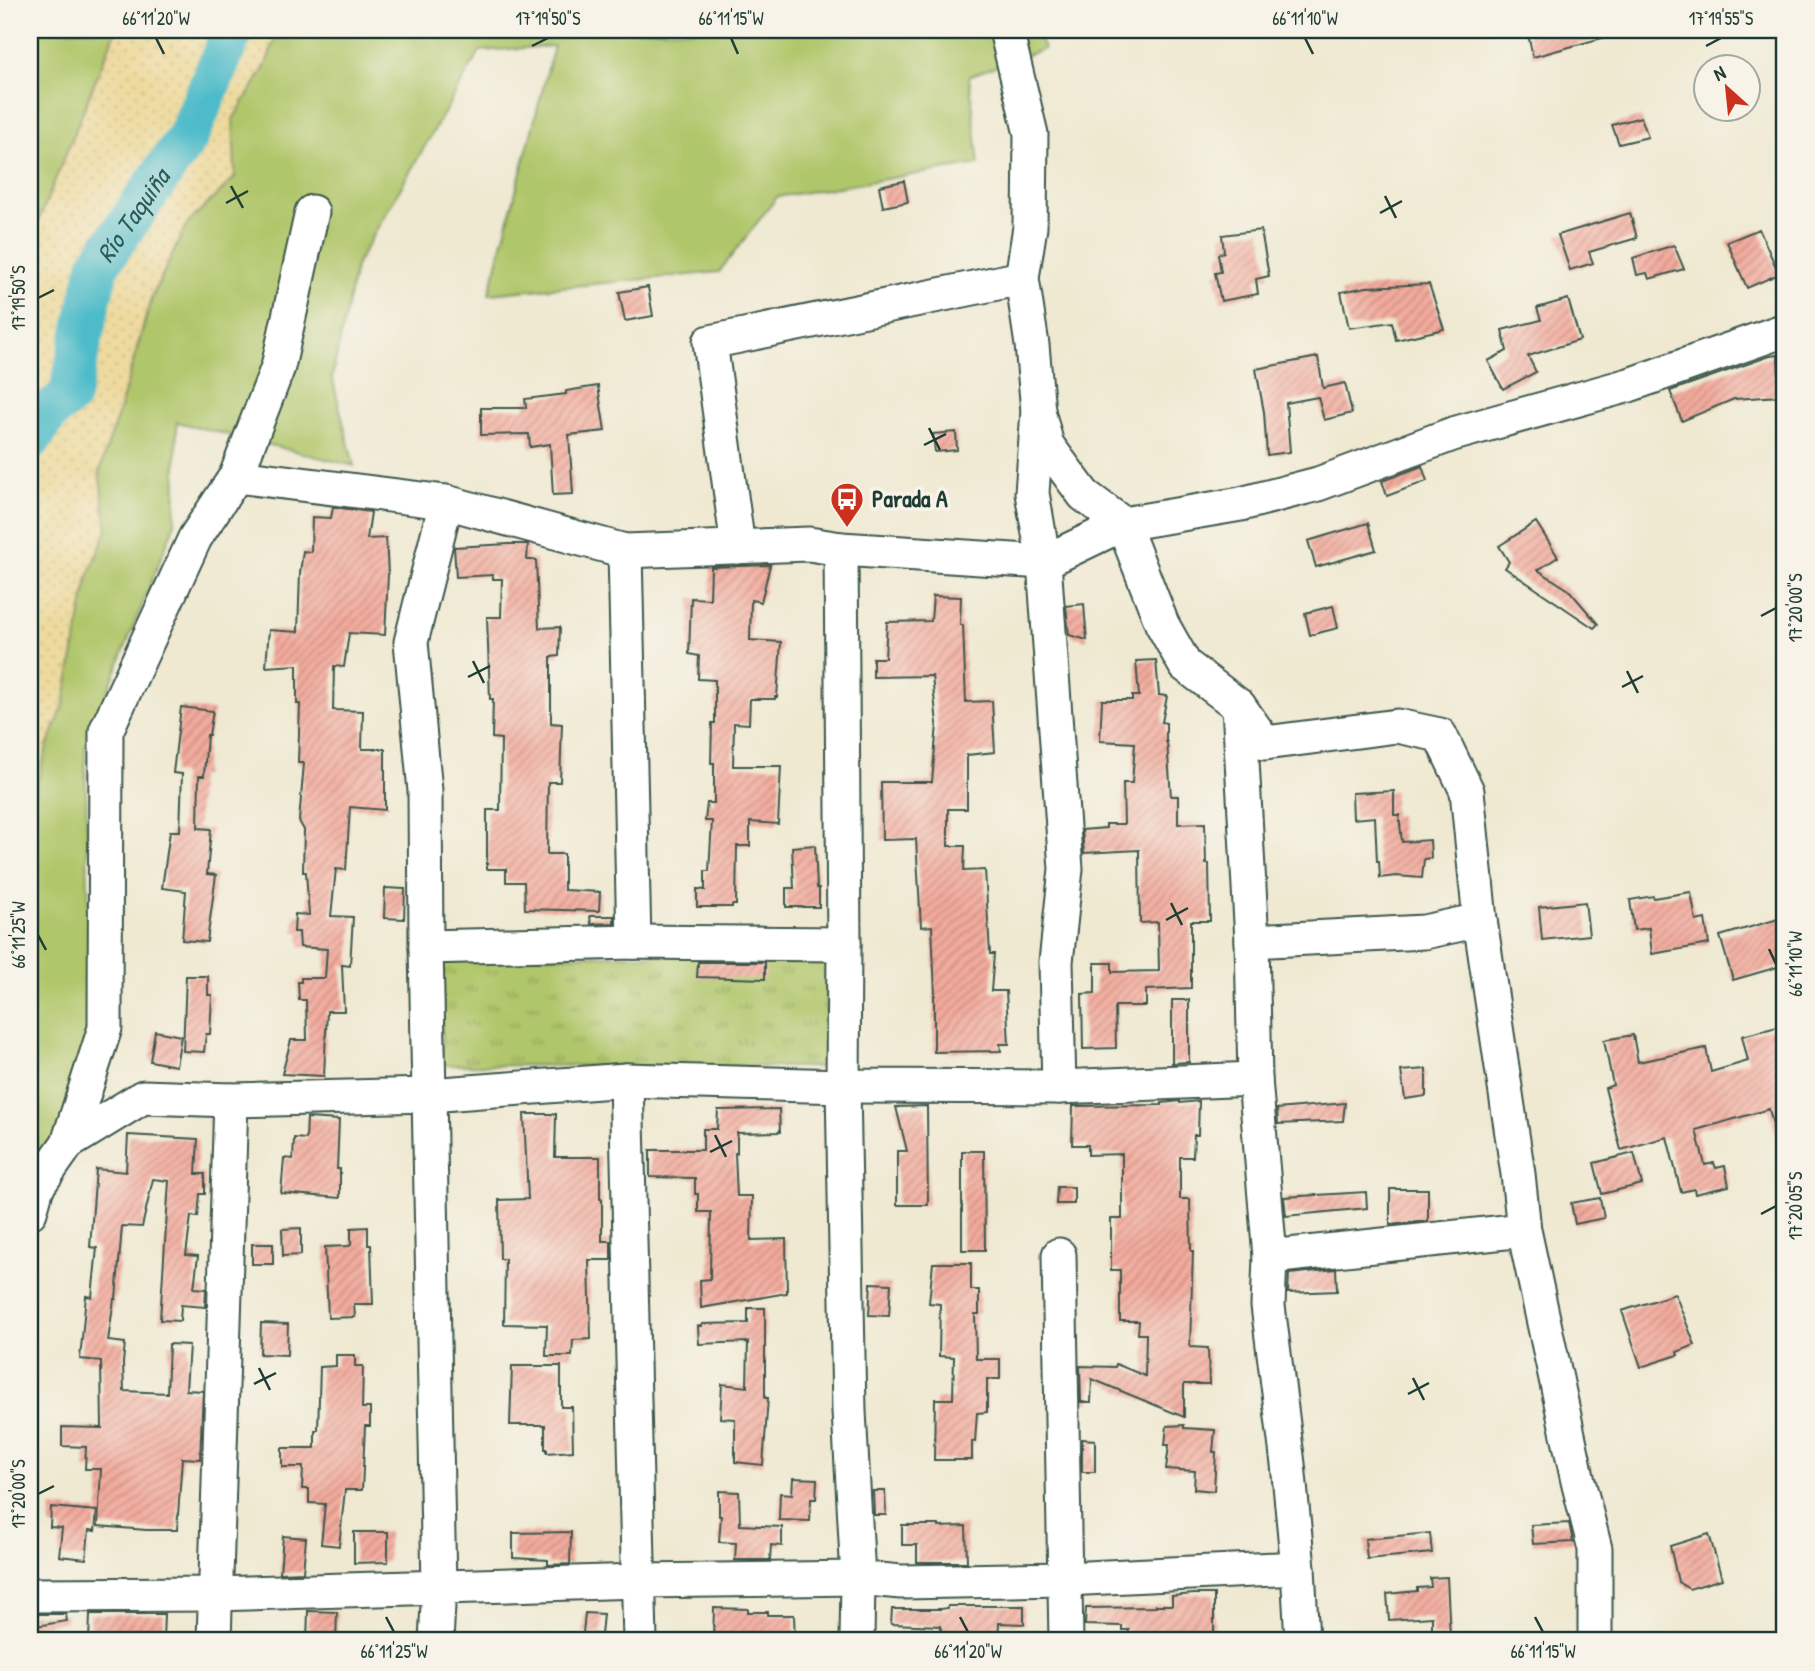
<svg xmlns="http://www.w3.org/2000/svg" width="1815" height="1671" viewBox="0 0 1815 1671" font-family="'Patrick Hand',sans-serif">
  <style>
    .green { fill: #b0c66a; stroke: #68824f; stroke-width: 2 }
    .sand { fill: url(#sand-dots); stroke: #868c69; stroke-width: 2 }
    .park { fill: url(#park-tufts); stroke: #68824f; stroke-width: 2 }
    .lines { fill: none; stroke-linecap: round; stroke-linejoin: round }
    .river { stroke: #4ebbc9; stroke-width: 42 }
    .building { fill: url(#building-hatch) }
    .minor-casing { stroke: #3e574c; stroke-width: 37 }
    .minor { stroke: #fff; stroke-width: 33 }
    .ticks { fill: none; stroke: #1f3d34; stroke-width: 2.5 }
    .labels { text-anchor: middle; stroke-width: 7; stroke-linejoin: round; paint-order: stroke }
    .poi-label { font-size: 24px; font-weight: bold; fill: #1f3d34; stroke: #f7f3e8; text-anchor: start }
    .water-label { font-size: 26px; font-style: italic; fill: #2b5c59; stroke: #f7f3e8 }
    .neatline { fill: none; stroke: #1f3d34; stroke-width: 2.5 }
    .ticks-label { font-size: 18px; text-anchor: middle; fill: #1f3d34 }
  </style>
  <defs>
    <pattern id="sand-dots" width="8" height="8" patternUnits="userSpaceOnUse" patternTransform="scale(1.75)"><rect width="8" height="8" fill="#eeda9e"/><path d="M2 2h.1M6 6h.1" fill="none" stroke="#ccbc89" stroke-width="1.8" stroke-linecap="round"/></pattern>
    <pattern id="park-tufts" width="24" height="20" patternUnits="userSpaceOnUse" patternTransform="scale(1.75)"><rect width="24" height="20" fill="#b0c66a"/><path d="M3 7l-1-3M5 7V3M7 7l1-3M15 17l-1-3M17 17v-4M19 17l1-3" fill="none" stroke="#8fa258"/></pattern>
    <pattern id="building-hatch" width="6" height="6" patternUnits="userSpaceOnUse" patternTransform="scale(1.75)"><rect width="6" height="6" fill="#f3ab9d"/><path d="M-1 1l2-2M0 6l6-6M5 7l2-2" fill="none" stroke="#c48c81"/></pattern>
  </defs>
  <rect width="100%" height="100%" fill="#f7f3e8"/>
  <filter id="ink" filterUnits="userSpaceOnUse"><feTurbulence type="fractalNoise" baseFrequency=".0143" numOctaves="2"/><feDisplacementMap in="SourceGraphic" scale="14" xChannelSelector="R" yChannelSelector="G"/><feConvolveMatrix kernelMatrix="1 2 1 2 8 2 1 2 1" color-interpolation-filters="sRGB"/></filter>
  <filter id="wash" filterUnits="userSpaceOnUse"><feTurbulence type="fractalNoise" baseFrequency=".00686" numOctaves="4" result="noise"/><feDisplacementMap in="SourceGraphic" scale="28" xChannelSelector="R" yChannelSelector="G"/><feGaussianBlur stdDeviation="1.57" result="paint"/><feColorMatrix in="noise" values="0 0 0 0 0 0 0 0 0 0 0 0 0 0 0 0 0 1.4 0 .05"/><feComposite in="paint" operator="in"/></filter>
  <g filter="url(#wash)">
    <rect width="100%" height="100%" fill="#efe9d2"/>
    <g class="green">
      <path d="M30 30H116L30 242Z"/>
      <path d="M278 30H1036L1044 49 969 76 979 164 777 197 719 272 489 294 554 46 480 51 356 265 332 377 354 466 177 422 175 523 85 748 91 1036 57 1146 30 1169V808L47 747 64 704 88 577 107 530 99 473 120 408 152 298 187 224 235 177 233 119 265 67Z"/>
    </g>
    <path class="sand" d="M116 30H278L265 67 233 119 235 177 187 224 151 298 120 408 99 472 107 530 88 577 64 704 47 747 30 808V242Z"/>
    <path class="park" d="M827 954 826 1067 442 1065 441 956Z"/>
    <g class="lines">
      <path class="river" id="s1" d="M30 440 49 412 69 396 98 266 188 136 233 30"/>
    </g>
    <g id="blocks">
      <g class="building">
        <path d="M1527 30H1612L1613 35 1533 57Z"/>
        <path d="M1641 117 1648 137 1619 144 1612 125Z"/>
        <path d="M904 181 908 202 883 207 879 186Z"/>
        <path d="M1630 213 1637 238 1589 252 1593 263 1570 270 1558 235Z"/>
        <path d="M1759 229 1779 274 1747 288 1727 242Z"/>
        <path d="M1261 230 1269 276 1256 279 1258 294 1221 301 1215 273 1221 272 1218 254 1224 252 1222 235Z"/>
        <path d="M1674 245 1684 269 1649 279 1647 273 1637 275 1633 258Z"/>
        <path d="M1429 284 1444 329 1396 340 1392 322 1349 328 1341 292 1367 287Z"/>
        <path d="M648 287 653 316 625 321 619 292Z"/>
        <path d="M1568 299 1580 340 1528 356 1536 372 1503 389 1488 361 1507 351 1502 330 1541 320 1537 308Z"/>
        <path d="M1778 355 1780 396 1734 399 1682 421 1670 391 1770 356Z"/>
        <path d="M1318 357 1323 388 1345 383 1352 413 1324 420 1318 397 1286 403 1290 452 1267 455 1264 412 1256 369Z"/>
        <path d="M598 386 605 431 569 435 573 494 553 495 550 444 530 447 529 434 481 435V408H526L525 399 566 394V391Z"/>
        <path d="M956 432 957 450 935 452 933 434Z"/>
        <path d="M1422 466 1427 481 1387 496 1382 481Z"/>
        <path d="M333 507 371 512 367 539 386 538 388 574 385 635 349 633 344 667 334 666 333 710 363 711 362 749H385V810L350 807 346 870 336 869 331 916 353 917 350 966 342 965 344 1011H327L324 1076 282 1074 291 1040H307L306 1000H299L298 982H301V978H325L327 949 300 947 299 932H294L295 914 309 915 306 872H303L304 830 299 821 304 763H298L300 704H297V665L266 667 268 641 269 630 298 632 300 573 303 551 311 552 312 517 331 518Z"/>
        <path d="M1536 522 1558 557 1538 570 1569 590 1598 624 1594 628 1505 568 1509 562 1499 546Z"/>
        <path d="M1368 523 1376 550 1316 567 1308 541Z"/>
        <path d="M509 544H528L527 560H536L539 628 560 627 559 656 551 657V723L562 724 560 782H548L547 854H564V890L600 892 599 911 525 909 524 882H506V869H487V810H500L501 739 492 738 493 699H490L487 617H501L502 579H493V575L456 577 454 547Z"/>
        <path d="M770 565 761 602 751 600 750 640 781 642 777 697H775V699H750L749 724 734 723 733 766H781L778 824 750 822V846H737L736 905H732V907H697V889L705 890V871H709L712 821H705L707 803H714V763H711L712 723H715V680L698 679 699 656 689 654 691 598 710 599 711 567Z"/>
        <path d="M933 596 961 597 960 625H963L966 702 992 701 995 752 967 755V809H948V846H965L964 871 985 870 990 954H994L991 991H1006L1009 1044H1000L1001 1051 934 1052V995H935L932 926 921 927 916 839 882 840 881 782H932L937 724 932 676 873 677V658H885L887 622 931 621Z"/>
        <path d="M1084 604 1085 617 1087 640 1069 635 1066 606Z"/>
        <path d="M1333 606 1338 628 1310 635 1305 613Z"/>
        <path d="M1156 660 1159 695 1167 696 1162 722 1166 723V742H1167L1171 796H1178V824L1205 823 1206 864H1209L1210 921H1191V988L1146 990V1006H1115L1116 1048 1083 1049 1082 994 1095 993V963H1112V972L1159 971 1158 922 1140 923 1139 850 1084 853 1082 830 1106 828V824H1124L1123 783H1132L1135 743 1100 741 1102 700H1132V696H1139L1136 661Z"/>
        <path d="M181 707 213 711 209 735H207L204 776H199L198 828 211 829 207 874 216 875 207 942 182 940 186 891 162 888 170 831H180L182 774 173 773Z"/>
        <path d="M1394 791V815H1399L1402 842 1430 840 1431 858 1424 859 1422 878 1396 876 1380 878 1379 861H1377L1375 817 1353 819 1352 793Z"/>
        <path d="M815 845 817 888H819V907H786V888H794L792 847Z"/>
        <path d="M385 888 405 889 404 919 384 918Z"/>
        <path d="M1691 892 1696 921 1705 919 1709 944 1652 954 1649 928 1634 930 1630 900 1653 896 1654 898Z"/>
        <path d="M1585 902 1589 935 1542 940 1539 907Z"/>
        <path d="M590 916H614V923L591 924Z"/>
        <path d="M1785 917V965L1733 980 1720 936Z"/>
        <path d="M698 962H765V979L697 977Z"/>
        <path d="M186 976H208V995H212L210 1034H206L204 1052 183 1051Z"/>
        <path d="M1172 1000H1189V1062L1172 1063Z"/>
        <path d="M1785 1025V1046L1780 1048 1785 1067V1147L1779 1148 1769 1109 1696 1130 1705 1165 1714 1163 1716 1168 1725 1166 1729 1186 1695 1194 1694 1189 1681 1192 1667 1137 1621 1150 1605 1088 1613 1085 1604 1040 1633 1035 1638 1062 1706 1048 1711 1072 1748 1061 1742 1036Z"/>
        <path d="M155 1031 181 1036 176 1066 150 1061Z"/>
        <path d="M1426 1069V1096L1405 1099 1401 1071Z"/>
        <path d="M1180 1101V1103L1199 1101 1198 1135H1194L1193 1157H1180V1199H1190L1191 1251H1193L1190 1347 1208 1348 1209 1384H1184V1417L1092 1379 1091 1402H1081L1080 1366 1115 1367 1116 1364 1145 1376 1146 1334H1138L1139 1321H1120V1270H1111V1219H1122V1154L1088 1155V1145H1072L1073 1106 1162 1105V1103Z"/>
        <path d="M1345 1103 1343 1121 1278 1124 1277 1109Z"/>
        <path d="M927 1106 928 1205H897V1151H907L896 1107Z"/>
        <path d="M779 1109 780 1132 737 1133V1153H735L737 1196H752L751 1240 786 1239 787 1293 701 1308 700 1280 710 1279 711 1212H698V1194H695V1178L650 1177V1150H703V1129H717L718 1110Z"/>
        <path d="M524 1114H556L555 1157H600V1199H602V1241H611V1260H589L591 1339 573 1340 572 1356H546L547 1325 504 1324 505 1259H500L499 1200 528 1199Z"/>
        <path d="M307 1118 339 1120 337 1169H340V1198L281 1193 284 1158 293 1159 294 1138 306 1139Z"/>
        <path d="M128 1135 198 1139 196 1174H205V1194H200L198 1217 191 1216 186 1255 198 1256 194 1288 206 1289 205 1307 181 1305 180 1321 160 1320 169 1181 153 1179 142 1227 122 1226 116 1299H114L108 1341 125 1343 123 1363 124 1391 167 1393 169 1344 189 1345 186 1390 203 1391 200 1459 182 1458 177 1530H146L98 1526 101 1469H85L86 1447 62 1446V1427L102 1428 101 1361 80 1359 86 1296 92 1297 97 1248 90 1247 96 1169 126 1172Z"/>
        <path d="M962 1151H984L985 1250H962Z"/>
        <path d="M1634 1153 1642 1184 1602 1194 1594 1163Z"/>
        <path d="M1057 1187H1074V1204H1056Z"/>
        <path d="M1390 1189H1428V1221L1390 1225Z"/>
        <path d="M1366 1192 1367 1208 1286 1216 1284 1197Z"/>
        <path d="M1600 1198 1604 1218 1575 1224 1571 1203Z"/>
        <path d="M368 1227V1245H371L373 1304H354L355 1317 328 1318 325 1247 349 1246 351 1245V1228Z"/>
        <path d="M301 1228V1255L283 1256 282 1229Z"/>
        <rect x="252" y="1244" width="21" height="20"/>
        <path d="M933 1263H971V1290H979V1314H975L976 1359H1000V1379H987V1412L977 1413 975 1442 972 1441V1460H934L935 1399H953L954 1357 939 1356 940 1304 929 1303Z"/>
        <path d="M1336 1269 1337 1291 1288 1293 1289 1274Z"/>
        <path d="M871 1283 891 1284 889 1316 869 1315Z"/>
        <path d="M1675 1294 1695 1345 1677 1352 1678 1355 1641 1367 1622 1311Z"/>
        <path d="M748 1308H765V1398H768L763 1465 735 1462V1419L720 1418 722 1384 747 1387 748 1342 699 1344 698 1326H702V1324L748 1323Z"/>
        <path d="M261 1323 288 1324 287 1355 260 1354Z"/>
        <path d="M336 1355H355V1366H363L362 1408H370V1426H365L362 1490H345L339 1546 321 1544 325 1504 309 1503V1489H302L303 1467H282V1448H315V1431L318 1430 320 1367 336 1366Z"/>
        <path d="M512 1366H561V1407H572L573 1451 547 1453V1449H545V1425H510Z"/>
        <path d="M1184 1425V1428L1215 1430 1213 1452H1216L1214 1491 1194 1489 1195 1471 1166 1469 1169 1445H1165L1167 1426Z"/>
        <path d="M1082 1439 1095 1440V1472H1082Z"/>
        <path d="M793 1478 817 1479 816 1499H811L810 1521 779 1520 780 1493 792 1494Z"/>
        <path d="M719 1491 739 1492 740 1525 782 1527V1546L771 1545 770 1560H735L736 1543 719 1542 721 1516H719Z"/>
        <path d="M873 1491H885L886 1515H874Z"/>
        <path d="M51 1507 97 1511 95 1531 89 1530 86 1559 59 1556 62 1528 50 1527Z"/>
        <path d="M1569 1523 1573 1542 1533 1544 1531 1525Z"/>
        <path d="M902 1525H939V1527L966 1526 967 1562H917V1545H902Z"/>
        <path d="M354 1532H388V1562L354 1563Z"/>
        <path d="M571 1532 570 1564 548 1565V1560L513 1558V1533Z"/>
        <path d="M1430 1533 1432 1553 1367 1559 1365 1539Z"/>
        <path d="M1709 1534 1722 1579 1689 1589 1678 1582 1670 1546Z"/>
        <path d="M283 1536 306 1538 303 1572 280 1573Z"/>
        <path d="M1447 1577 1450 1636H1432V1617L1389 1620 1387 1594 1417 1591V1588L1431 1587 1430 1578Z"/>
        <path d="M1194 1594H1214V1639L1128 1641 1129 1630H1122V1626L1085 1625 1086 1608 1156 1607V1605H1172V1596Z"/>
        <path d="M948 1606H1024V1624L999 1623 998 1641H940L941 1626 891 1624 892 1609H941L948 1608Z"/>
        <path d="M714 1608 748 1609V1612H768V1615H794L795 1641H713Z"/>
        <path d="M308 1611 337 1612 336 1641H307Z"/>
        <path d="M585 1613 603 1614 601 1635 583 1633Z"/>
        <path d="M30 1614H66L67 1621 30 1627Z"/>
        <path d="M90 1614H164L163 1641H89Z"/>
      </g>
    </g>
  </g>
  <g filter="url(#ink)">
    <use href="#blocks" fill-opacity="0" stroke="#3e574c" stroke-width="2"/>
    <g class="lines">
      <defs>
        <g id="minor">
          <path d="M1006 30 1031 134 1030 227 1022 278 1032 345 1038 411 1032 493 1044 562 1066 869 1056 962 1059 1087"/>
          <path d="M1038 411 1047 445 1084 495 1123 524 1162 624 1185 665 1239 706 1265 743 1397 726 1440 735 1467 791 1480 920 1518 1174 1524 1230 1578 1481 1595 1549V1636L1597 1641"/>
          <path d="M236 476 446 502 625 551 809 544 841 549 1044 562 1123 524 1241 504 1318 484 1453 434 1629 385 1785 330"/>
          <path d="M738 547 710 342 1022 278"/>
          <path d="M841 549 844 944 843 1086 849 1411 858 1578 857 1641"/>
          <path d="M625 551 634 942"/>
          <path d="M1239 706 1252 941 1255 1079 1270 1257 1268 1306 1288 1464 1298 1568 1302 1641"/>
          <path d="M1252 941 1424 932 1480 920"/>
          <path d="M426 947 634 942 844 944"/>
          <path d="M626 1080 640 1641"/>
          <path d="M68 1143 143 1097 231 1100 429 1095 626 1080 843 1086 1059 1087 1255 1079"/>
          <path d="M30 1212 37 1187 68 1143 105 1028 106 731 195 538 236 476 278 367 312 212"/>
          <path d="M1059 1255 1066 1641"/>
          <path d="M1270 1257 1524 1230"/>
          <path d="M30 1595 217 1594 639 1581 858 1578 901 1582 1065 1579 1298 1568"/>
          <path d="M214 1641 231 1100"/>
          <path d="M436 1641 439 1587 426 947 425 791 411 642 446 502"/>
        </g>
      </defs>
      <use href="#minor" class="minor-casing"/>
      <use href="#minor" class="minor"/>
    </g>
  </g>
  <path class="ticks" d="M156 38 164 54M731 38 738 54M1305 38 1313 54M532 46 548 38M1706 46 1721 38M231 186 243 208M1385 196 1396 218M226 203 248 191M1380 213 1402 201M38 298 54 290M929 428 940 450M924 445 946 434M1761 616 1776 608M473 661 484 683M1627 671 1638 693M468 677 490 666M1622 687 1643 676M1171 903 1182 925M1166 920 1188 908M38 935 46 950M1769 949 1776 964M715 1135 726 1157M710 1152 732 1141M1761 1214 1776 1206M259 1368 270 1390M1413 1378 1424 1400M254 1384 276 1373M1408 1394 1429 1383M38 1494 54 1486M386 1617 394 1632M960 1617 968 1632M1535 1617 1543 1632"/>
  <defs>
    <symbol id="bus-pin" viewBox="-11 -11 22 30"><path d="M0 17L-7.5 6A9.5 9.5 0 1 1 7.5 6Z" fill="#c8321e" stroke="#f7f3e8"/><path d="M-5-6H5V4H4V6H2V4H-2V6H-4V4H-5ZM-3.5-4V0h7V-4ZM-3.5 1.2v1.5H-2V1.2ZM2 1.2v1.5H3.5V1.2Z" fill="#fff"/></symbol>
  </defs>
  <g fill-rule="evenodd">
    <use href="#bus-pin" x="828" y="480" width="38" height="52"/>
  </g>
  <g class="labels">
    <g class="poi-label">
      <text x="872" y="507">Parada A</text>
    </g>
    <g class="water-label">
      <text dy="9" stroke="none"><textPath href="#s1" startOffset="254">Río Taquiña</textPath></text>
    </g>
  </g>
  <rect width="1815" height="1671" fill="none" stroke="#f7f3e8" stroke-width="77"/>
  <g transform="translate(1727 88) rotate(333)"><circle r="33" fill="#f7f3e8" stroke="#a1aaa0" stroke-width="2"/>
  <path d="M0-5L12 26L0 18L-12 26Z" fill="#c8321e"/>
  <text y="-10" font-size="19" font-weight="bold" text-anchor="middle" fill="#1f3d34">N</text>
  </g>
  <rect x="38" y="38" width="1738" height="1594" class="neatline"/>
  <g class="ticks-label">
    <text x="156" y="25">66°11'20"W</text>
    <text x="548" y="25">17°19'50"S</text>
    <text x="731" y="25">66°11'15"W</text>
    <text x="1305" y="25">66°11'10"W</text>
    <text x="1721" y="25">17°19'55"S</text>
    <text transform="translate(19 298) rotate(-90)" y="6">17°19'50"S</text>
    <text transform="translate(1796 608) rotate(-90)" y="6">17°20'00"S</text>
    <text transform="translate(19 935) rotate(-90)" y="6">66°11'25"W</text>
    <text transform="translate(1796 964) rotate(-90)" y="6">66°11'10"W</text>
    <text transform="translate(1796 1206) rotate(-90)" y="6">17°20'05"S</text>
    <text transform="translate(19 1494) rotate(-90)" y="6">17°20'00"S</text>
    <text x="394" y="1658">66°11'25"W</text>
    <text x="968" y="1658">66°11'20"W</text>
    <text x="1543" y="1658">66°11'15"W</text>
  </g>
</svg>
